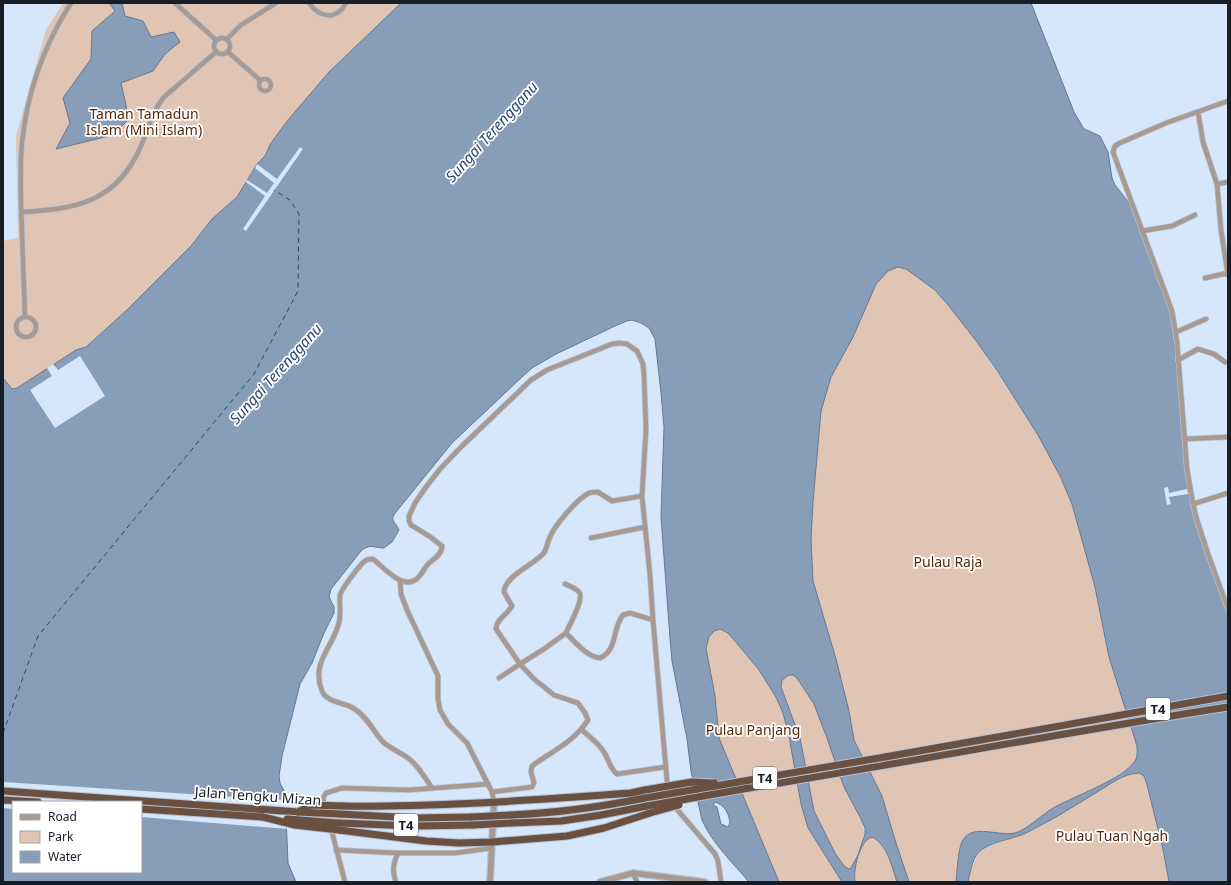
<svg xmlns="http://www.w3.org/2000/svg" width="1231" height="885" viewBox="0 0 1231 885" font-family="'Noto Sans',sans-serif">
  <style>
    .green { fill: #e0c5b5 }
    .water { fill: #889db8; stroke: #66778d; fill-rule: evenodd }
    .pier { fill: #d6e6fb }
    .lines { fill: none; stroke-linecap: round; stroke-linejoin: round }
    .ferry { stroke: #29486f; stroke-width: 1; stroke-dasharray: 5 4; stroke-linecap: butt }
    .minor-casing { stroke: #b4c2d5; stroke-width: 6 }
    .tertiary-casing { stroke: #b4c2d5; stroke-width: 8 }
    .trunk-casing { stroke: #b4c2d5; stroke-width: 9 }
    .minor { stroke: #a89991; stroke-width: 4.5 }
    .tertiary { stroke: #a89991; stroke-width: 5.5 }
    .trunk { stroke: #6a5041; stroke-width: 7 }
    .trunk-bridge-casing { stroke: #b4c2d5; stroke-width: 9; stroke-linecap: butt }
    .trunk-bridge { stroke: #6a5041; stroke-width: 7 }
    .labels { text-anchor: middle; stroke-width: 3.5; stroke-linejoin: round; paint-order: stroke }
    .shield { fill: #fff; stroke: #5d6268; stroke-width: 1 }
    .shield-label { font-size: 13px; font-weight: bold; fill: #171e28 }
    .park-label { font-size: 14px; fill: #552a0b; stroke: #fff }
    .street-label { font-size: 14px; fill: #171e28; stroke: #fff }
    .water-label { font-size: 15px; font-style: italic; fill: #29486f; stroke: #fff }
  </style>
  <rect width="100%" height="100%" fill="#d6e6fb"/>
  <g class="green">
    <path d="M63 3H401L329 72 288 120 271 143 265 156 257 164 237 197 212 219 191 246 128 309 86 347 115 397 12 389 3 378V241L18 238 16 136 46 30Z"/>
    <path d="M834 212 935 290 949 306 977 342 1038 435 1061 478 1072 504 1095 587 1109 657 1137 746C1137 751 1138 756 1135 761 1123 778 1075 797 1055 807 1042 814 1029 827 1016 833 1006 837 993 832 983 830L960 846 956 882H909L896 843 854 806C866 827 866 829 859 852 863 846 864 840 872 837 887 845 892 867 897 882H855L854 872 857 859 851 869H849L844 866 835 853 814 811 800 738 781 687 711 353Z"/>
    <path d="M720 629 728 633 745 653 759 670 776 697 783 713 789 736 801 804 808 828 842 882H779L777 877 719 738 715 696 706 648 709 637 714 631Z"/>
    <path d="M1130 773H1139L1144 776 1163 849 1169 882H968L970 871 978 854 986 848 1001 841 1017 837 1043 825 1072 806 1121 777Z"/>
  </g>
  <g class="water">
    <path d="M109 3H122L125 16 143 21 151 37 174 32 180 42 165 54 153 71 121 83 129 119 113 135 56 149 70 123 63 98 91 59 92 31 115 11Z"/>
    <path d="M401 3H1031L1074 112 1084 129 1100 136 1108 152 1112 178 1115 185 1129 203 1135 216 1172 318 1188 494 1210 564 1228 612V882H1169L1163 849 1147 785 1144 776 1139 773C1122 774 1111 784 1097 792 1074 806 1051 821 1026 833 1011 840 990 841 978 853 972 860 970 873 968 882H956C957 873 958 847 963 840 973 823 1000 837 1015 833 1026 830 1042 815 1053 808 1074 796 1122 780 1135 761 1138 756 1137 751 1137 746L1109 657 1095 587 1072 504 1061 478 1038 435 996 369 977 342 949 306 935 290 906 269 898 267 888 271 876 284 853 337 831 377 821 411 813 502 811 539 813 581 836 659 849 711 854 740 882 796 896 843 909 882H897C892 867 887 844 872 837 859 841 853 870 855 882H842L808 828 801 804 789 736 783 713 776 697 759 670 745 653 728 633 720 629 714 631 709 637 706 648 715 696 719 738 779 882H749C733 863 712 843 702 820L691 771 687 739 672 661 670 638 661 517 664 427 661 393 655 339 649 328 641 323 632 320 627 321 615 326 556 354 532 368 522 377 452 443 396 512C389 521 395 521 399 530L392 542 384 548C374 548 370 543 361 551L331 589 329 597 334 607V613L324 633 312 663 300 684 282 756 279 776 280 783 285 793 288 863 296 882H3V378L12 389 17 388 76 350 86 347 128 309 191 246 212 219 237 197 257 164 265 156 271 143 288 120 329 72ZM789 675H793L797 678 814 704 827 738 844 787 860 817 865 828V834L858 855 851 868 849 869 844 866 835 853 814 811 800 738 781 687 782 680ZM13 802H141V872H13ZM715 802C725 805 729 814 730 823L728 827 721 824 717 807 713 805Z"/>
  </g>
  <g class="pier">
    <path d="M300 147 303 149 246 231 243 229 265 196 246 182 247 180 267 193 274 183 255 168 257 164 277 179Z"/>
    <path d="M80 356 105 396 55 428 30 390 52 376 47 368 53 364 58 370Z"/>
    <path d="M1168 487 1169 493 1187 489 1188 494 1169 497 1171 504 1167 505 1164 488Z"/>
    <path d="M3 782 267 799 288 800V829L141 817V802H13V809L3 808Z"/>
  </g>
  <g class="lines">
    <path class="ferry" d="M3 733 38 636 254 374 298 291 299 214 290 200 274 190"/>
    <defs>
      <g id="minor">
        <path d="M175 3 216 40"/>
        <path d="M309 3C320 18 336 21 346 3"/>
        <circle cx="222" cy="46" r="8"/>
        <path d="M227 39 241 25 276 3"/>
        <path d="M228 52 260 80"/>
        <circle cx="265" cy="85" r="6"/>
        <path d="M1228 101 1166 123 1120 143 1115 146 1113 152 1172 311 1177 342 1187 469 1193 504 1197 520 1208 554 1228 609"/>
        <path d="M1198 112 1203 142 1217 184 1221 230 1228 275"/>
        <path d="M1217 184 1228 182"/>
        <path d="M22 212C77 209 117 202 141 146 149 128 151 113 164 97L216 52"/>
        <path d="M1142 231 1172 226 1195 215"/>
        <path d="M1205 278 1228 273"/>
        <circle cx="26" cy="327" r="10"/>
        <path d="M25 317C24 279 22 242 21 204 21 184 20 163 22 143 27 94 44 45 71 3"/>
        <path d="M1176 332 1206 319"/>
        <path d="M1178 360 1198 349 1214 354 1225 362"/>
        <path d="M1185 439 1228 437"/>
        <path d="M1193 504 1228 493"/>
        <path d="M591 538 645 527"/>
        <path d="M400 581 401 594 407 610 438 676V699L440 710 448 724 467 743 492 792 494 802"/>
        <path d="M565 584C569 586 576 588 579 592 585 598 569 626 566 633 575 642 587 657 600 658 618 650 612 628 623 615L630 613 653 620"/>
        <path d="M499 678 520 664 496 629C496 619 508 614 512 606L504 592C504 577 534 564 543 554 547 549 547 543 550 537 555 525 577 499 589 493 592 492 595 492 598 492L612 501 642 496"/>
        <path d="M582 730C590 737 598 743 604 752 609 760 610 769 617 774L665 767"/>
        <path d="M432 788C425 778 418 765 408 758 400 752 391 749 383 742 374 732 366 715 353 708 344 702 327 703 322 691 311 664 331 649 338 626 342 615 339 606 340 595 341 590 360 564 365 561 367 559 370 559 373 559 383 567 402 589 415 580 421 577 424 568 429 563 434 559 442 554 442 546L429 536 411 525 409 521V516L415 503 426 487 440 469 462 446 531 380 547 370 612 344 619 343 627 344 637 351 643 364 644 375 646 429 642 496 650 575 653 620 667 781 670 796 675 807 715 854 718 861 721 882"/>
        <path d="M492 792 532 787 534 783 531 772 532 766C552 751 574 742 588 720L585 713 578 703 554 695 534 679 520 664 544 649 566 633"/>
        <path d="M336 850 398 853H455L492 848"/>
        <path d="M633 873 637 882"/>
        <path d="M345 882 323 798 326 793 342 788 409 790 488 784"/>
        <path d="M396 882C392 871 393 864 398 853"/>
      </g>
      <g id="tertiary">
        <path d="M490 882 494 802"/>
        <path d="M600 882 633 873 705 882"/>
      </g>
      <g id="trunk">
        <path d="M885 757 1228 696"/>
        <path d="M749 788C909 762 1068 732 1228 707"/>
        <path d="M3 791 298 812"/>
        <path d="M3 800 38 802"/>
        <path d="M342 806C388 807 434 805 479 803 530 800 581 797 631 793L645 790"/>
        <path d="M141 809 263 817"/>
        <path d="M340 814 414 818 472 817"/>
        <path d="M511 815C557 813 600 807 645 798"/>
        <path d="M338 823 414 826 473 825"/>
        <path d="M511 823 561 821 601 815 647 806"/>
        <path d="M339 830 426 841 459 843 492 842 567 836 604 828 650 813"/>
      </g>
    </defs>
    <use href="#minor" class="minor-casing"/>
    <use href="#tertiary" class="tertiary-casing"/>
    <use href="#trunk" class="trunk-casing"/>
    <use href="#minor" class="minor"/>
    <use href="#tertiary" class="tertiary"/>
    <use href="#trunk" class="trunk"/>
    <defs>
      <g id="trunk-bridge">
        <path d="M645 790 692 782 714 783"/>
        <path d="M645 798 885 757"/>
        <path d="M647 806 749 788"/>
        <path d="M298 812 311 805 342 806"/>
        <path d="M298 812 340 814"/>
        <path d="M650 813 679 805"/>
        <path d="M263 817 295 825 339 830"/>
        <path d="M472 817 511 815"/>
        <path d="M287 819 338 823"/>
        <path d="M473 825 511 823"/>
      </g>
    </defs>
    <use href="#trunk-bridge" class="trunk-bridge-casing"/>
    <use href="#trunk-bridge" class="trunk-bridge"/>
  </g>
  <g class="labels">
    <g class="shield">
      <rect x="1146" y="698" width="24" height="22" rx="3"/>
      <rect x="753" y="767" width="24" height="22" rx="3"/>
      <rect x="394" y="814" width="24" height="22" rx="3"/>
    </g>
    <g class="shield-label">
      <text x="1158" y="714">T4</text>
      <text x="765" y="783">T4</text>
      <text x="406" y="830">T4</text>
    </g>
    <g class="park-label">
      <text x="144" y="119">Taman Tamadun<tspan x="144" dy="16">Islam (Mini Islam)</tspan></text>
      <text x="948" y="567">Pulau Raja</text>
      <text x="753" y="735">Pulau Panjang</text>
      <text x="1112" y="841">Pulau Tuan Ngah</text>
    </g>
    <g class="street-label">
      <text transform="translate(258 796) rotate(4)" y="5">Jalan Tengku Mizan</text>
    </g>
    <g class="water-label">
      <text transform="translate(492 132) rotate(-48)" y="5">Sungai Terengganu</text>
      <text transform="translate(276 374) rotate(-48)" y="5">Sungai Terengganu</text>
    </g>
  </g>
  <rect width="1231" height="885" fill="none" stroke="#171e28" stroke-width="8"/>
  <rect x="12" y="801" width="130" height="72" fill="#ffffff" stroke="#a2a5a9"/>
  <rect x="20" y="814" width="20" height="6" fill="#a89991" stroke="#a2a5a9"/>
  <text x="48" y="821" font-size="12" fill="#171e28">Road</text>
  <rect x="20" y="831" width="20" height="12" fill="#e0c5b5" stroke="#a2a5a9"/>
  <text x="48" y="841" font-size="12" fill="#171e28">Park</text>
  <rect x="20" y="851" width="20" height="12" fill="#889db8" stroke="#a2a5a9"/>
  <text x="48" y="861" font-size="12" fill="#171e28">Water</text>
</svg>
